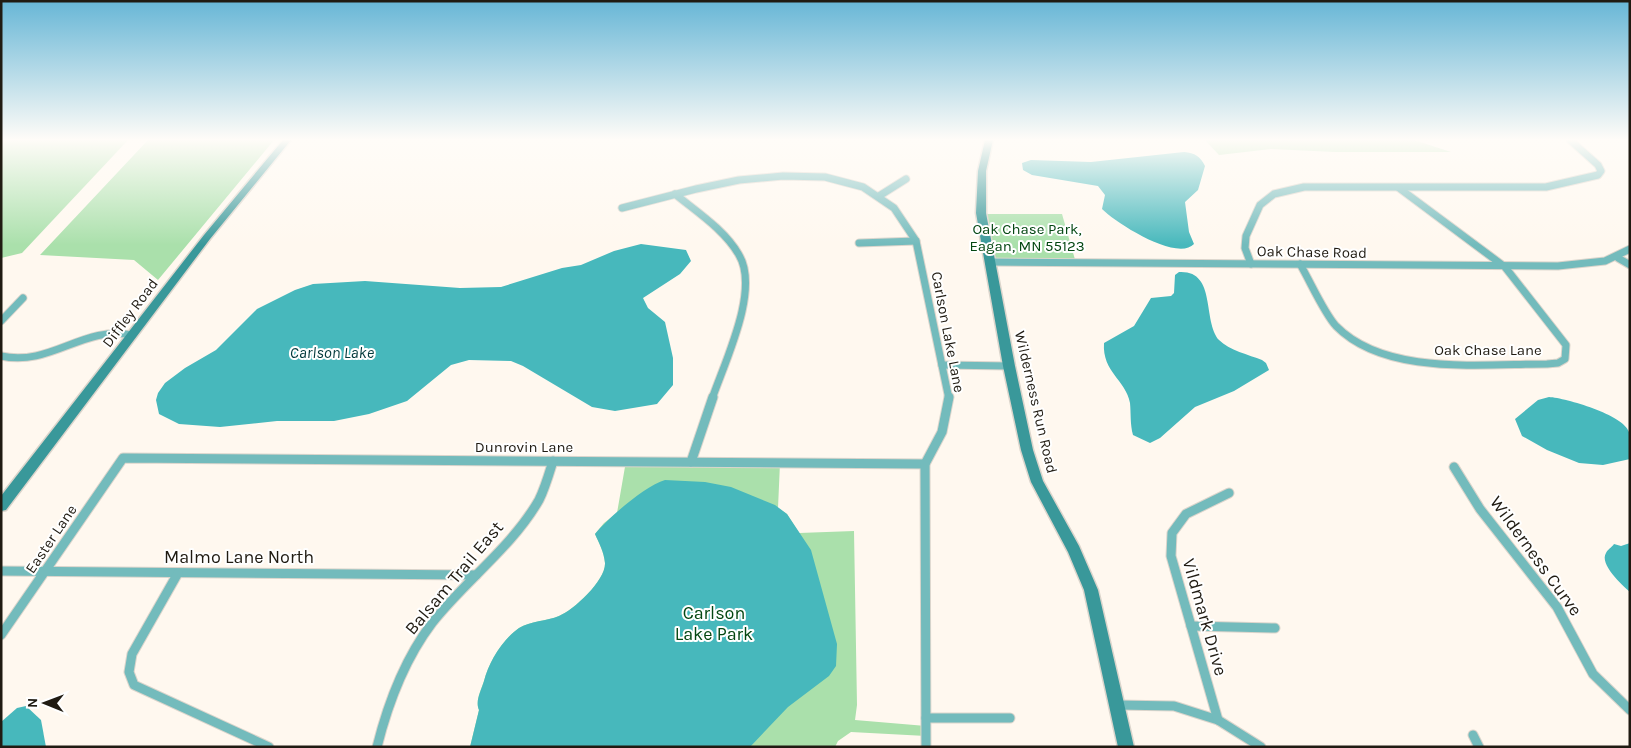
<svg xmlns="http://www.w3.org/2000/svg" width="1631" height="748" viewBox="0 0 1631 748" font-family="Karla,sans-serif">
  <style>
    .green { fill: #aae0ab }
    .water { fill: #47b8bc }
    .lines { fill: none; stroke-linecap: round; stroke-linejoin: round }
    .street-far1-casing { stroke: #dbd5cc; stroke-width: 9 }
    .street-casing { stroke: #dbd5cc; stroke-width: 11 }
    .secondary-casing { stroke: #dbd5cc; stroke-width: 3 }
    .street-far1 { stroke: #73bbbc; stroke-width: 7 }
    .street { stroke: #73bbbc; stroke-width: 9 }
    .secondary { fill: #39989a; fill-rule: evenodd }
    .labels { text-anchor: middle; stroke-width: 4; stroke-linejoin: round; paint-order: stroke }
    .park-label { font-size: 15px; fill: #044712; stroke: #fff }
    .street-label { font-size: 15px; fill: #201b12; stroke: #fff }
    .water-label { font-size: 16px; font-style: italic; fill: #02393b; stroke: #fff }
    .near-street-label { font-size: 18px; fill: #201b12; stroke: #fff }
    .near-park-label { font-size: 18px; fill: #044712; stroke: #fff }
  </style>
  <rect width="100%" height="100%" fill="#fff8ef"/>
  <g class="green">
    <path d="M1 140H128L22 253 1 258Z"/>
    <path d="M148 140H274L158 280 134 260 40 255Z"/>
    <path d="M1205 140H1414L1451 152H1335L1271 149 1219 155Z"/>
    <path d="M981 214H1062L1076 263 990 262Z"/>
    <path d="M626 461 780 463 778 508 787 514 799 533 854 531 857 705 855 720 926 726V736L851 732 838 741 835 747H470L479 710C475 701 481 690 484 681 489 662 502 640 519 628 530 621 547 621 559 616 574 610 606 580 605 563 604 552 599 543 595 534L604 523 617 513Z"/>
  </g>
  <g class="water">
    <path d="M1184 152C1195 153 1200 156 1205 166L1198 190 1185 202 1189 232 1194 244C1177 262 1116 223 1102 209L1105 195 1098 186 1032 175 1023 170 1022 163 1031 160 1091 162Z"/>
    <path d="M641 244 686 250 691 261 680 274 643 298 648 308 665 322 673 358V385L657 404 615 411 592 407 523 366 511 361 469 360 451 365 407 401 369 414 334 421H277L220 427 179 424 159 414 156 400 158 393 165 383 185 368 216 350 257 309 295 290 313 284 365 281 460 288 501 287 562 268 581 265 614 251Z"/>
    <path d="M1179 272C1217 270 1202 320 1219 340 1229 350 1249 355 1262 360L1266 363 1269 370 1234 391 1195 407 1160 438 1150 443 1133 435C1130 424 1131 413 1130 403 1126 380 1102 372 1104 343L1134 326 1151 298 1171 296 1174 293 1175 275Z"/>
    <path d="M1549 397C1566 398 1624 415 1629 432 1631 440 1630 451 1630 459L1603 465 1579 463 1547 450 1522 436 1515 419 1538 400Z"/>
    <path d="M665 480 705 482 731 487 775 505 787 514 811 550 837 644 836 666 829 676 788 707 750 747H470L479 710C475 701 481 691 484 681 489 662 502 640 519 628 530 621 547 621 559 616 574 610 606 580 605 563 604 552 599 543 595 534 608 518 645 486 665 480Z"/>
    <path d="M1630 543V592C1622 585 1599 564 1606 553 1607 550 1612 547 1614 544L1621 546Z"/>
    <path d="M26 706 41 720 46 747H1V722L17 708Z"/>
  </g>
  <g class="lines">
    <defs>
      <g id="street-far1">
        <path d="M675 194C697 212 725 230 739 255 760 290 725 361 712 399"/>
        <path d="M879 196 906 179"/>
        <path d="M622 208 696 189 739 180 783 176 825 177 863 187 894 208 916 241 949 399"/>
        <path d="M859 243 916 241"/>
        <path d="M1618 258 1630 265"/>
        <path d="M990 262 1558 266 1605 261 1630 249"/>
        <path d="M1251 264 1245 248 1246 236 1260 205 1274 194 1304 187H1546L1598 175 1601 171 1598 165 1570 140"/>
        <path d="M1300 264C1310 281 1324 313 1336 326 1385 376 1482 364 1547 364L1558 363 1565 359 1566 345 1505 267 1399 188"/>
        <path d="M1 321 23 298"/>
        <path d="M1 356C51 367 83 325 132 335"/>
        <path d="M942 365 1009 366"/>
      </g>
      <g id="street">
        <path d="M691 462 713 397"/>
        <path d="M1454 467 1480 509 1557 607 1593 674 1630 710"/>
        <path d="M1 571 476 575"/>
        <path d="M178 573 132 654 129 672 134 685 269 747"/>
        <path d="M1191 626 1275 628"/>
        <path d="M1 635 123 458 925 464"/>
        <path d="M1118 705 1174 706 1218 720 1261 747"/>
        <path d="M926 718H1010"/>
        <path d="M1218 720 1171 556 1172 533 1186 514 1229 493"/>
        <path d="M1473 735 1479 747"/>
        <path d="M377 747C388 703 404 660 432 623 465 581 512 547 539 500 545 488 549 474 553 461"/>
        <path d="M926 747 925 464 942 432 949 397"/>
      </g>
      <g id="secondary">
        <path d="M283 140H291L210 239 6 510 1 511V496L204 235Z"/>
        <path d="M985 140H993L986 171V213L1015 366 1033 450 1043 481 1079 546 1098 590 1134 747H1118L1084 590 1068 552 1031 482 1021 450 1003 366 976 213 978 171Z"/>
      </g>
    </defs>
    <use href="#street-far1" class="street-far1-casing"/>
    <use href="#street" class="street-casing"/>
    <use href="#secondary" class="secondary-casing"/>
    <use href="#street-far1" class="street-far1"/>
    <use href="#street" class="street"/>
    <use href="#secondary" class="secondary"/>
  </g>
  <linearGradient id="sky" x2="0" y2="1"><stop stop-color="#67b6d6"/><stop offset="0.57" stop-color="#fffcf8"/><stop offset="1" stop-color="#fffcf8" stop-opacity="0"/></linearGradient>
  <rect width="1631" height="245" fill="url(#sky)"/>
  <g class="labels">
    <g class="park-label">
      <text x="1027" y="234">Oak Chase Park,<tspan x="1027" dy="17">Eagan, MN 55123</tspan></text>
    </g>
    <g class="street-label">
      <text transform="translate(1312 252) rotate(1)" y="5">Oak Chase Road</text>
      <text transform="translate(130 313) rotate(-53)" y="5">Diffley Road</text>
      <text transform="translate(948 332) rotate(79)" y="5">Carlson Lake Lane</text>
      <text x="1488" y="355">Oak Chase Lane</text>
      <text transform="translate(1036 402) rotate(77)" y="5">Wilderness Run Road</text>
      <text x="524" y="452">Dunrovin Lane</text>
      <text transform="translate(51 539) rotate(-56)" y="5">Easter Lane</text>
    </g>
    <g class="water-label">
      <text x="332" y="358">Carlson Lake</text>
    </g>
    <g class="near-street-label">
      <text transform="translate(1536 556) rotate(54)" y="6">Wilderness Curve</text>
      <text x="239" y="563">Malmo Lane North</text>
      <text transform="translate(454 578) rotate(-50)" y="6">Balsam Trail East</text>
      <text transform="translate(1205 617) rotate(74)" y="6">Vildmark Drive</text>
    </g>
    <g class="near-park-label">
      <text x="714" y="619">Carlson<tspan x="714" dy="21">Lake Park</tspan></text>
    </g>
  </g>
  <rect width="1631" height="748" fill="none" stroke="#201b12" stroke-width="5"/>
  <g transform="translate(45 703) rotate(271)" stroke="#ffffff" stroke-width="4" paint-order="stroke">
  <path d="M0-4L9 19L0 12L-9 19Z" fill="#201b12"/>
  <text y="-8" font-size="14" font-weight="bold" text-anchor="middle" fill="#201b12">N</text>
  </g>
</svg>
